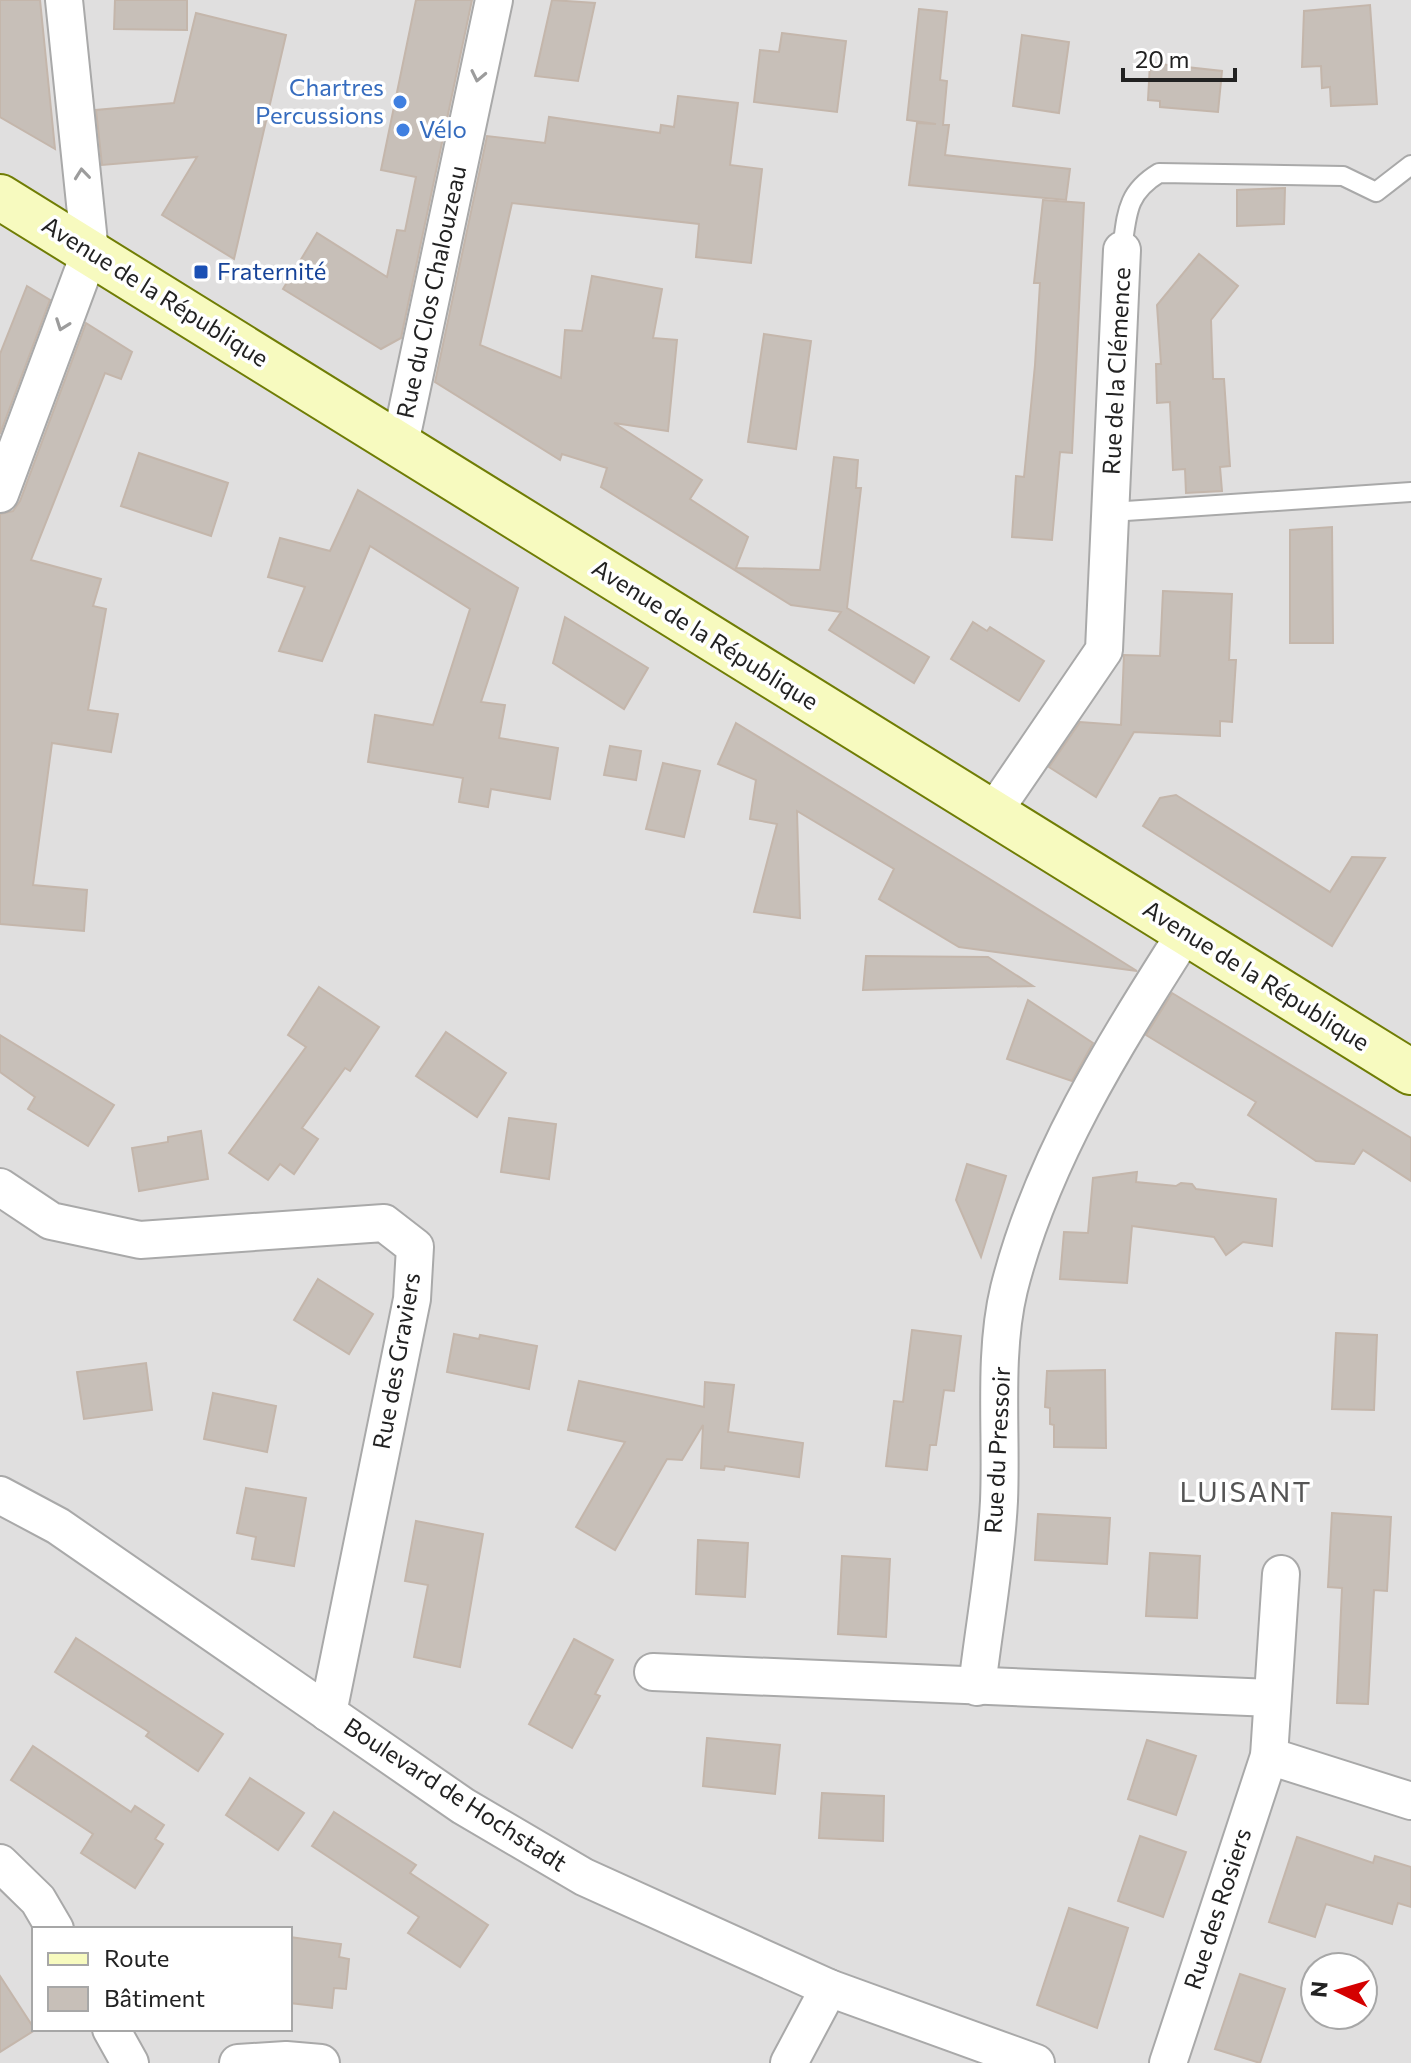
<svg xmlns="http://www.w3.org/2000/svg" width="1411" height="2063" viewBox="0 0 1411 2063" font-family="Commissioner,sans-serif">
  <style>
    .residential { fill: #e0dfdf; fill-rule: evenodd }
    .building { fill: #c7bfb8; stroke: #c4b6ab; stroke-width: 2 }
    .lines { fill: none; stroke-linecap: round; stroke-linejoin: round }
    .service-casing { stroke: #a9a9a9; stroke-width: 22 }
    .minor-casing { stroke: #a9a9a9; stroke-width: 40 }
    .secondary-casing { stroke: #707d05; stroke-width: 48 }
    .service { stroke: #fff; stroke-width: 18 }
    .minor { stroke: #fff; stroke-width: 36 }
    .secondary { stroke: #f7fabf; stroke-width: 44 }
    .oneway { stroke: #9c9c9c }
    .shop-dot { fill: #3f7fe0; stroke: #fff; stroke-width: 3 }
    .transit-dot { fill: #1a4fb4; stroke: #fff; stroke-width: 3 }
    .labels { text-anchor: middle; stroke-width: 7; stroke-linejoin: round; paint-order: stroke }
    .shop-label { font-size: 24px; fill: #366cbe; stroke: #fff; text-anchor: end }
    .transit-label { font-size: 24px; fill: #164399; stroke: #fff; text-anchor: start }
    .street-label { font-size: 24px; fill: #222; stroke: #fff }
    .quarter-label { font-size: 28px; letter-spacing: 2px; fill: #555; stroke: #fff }
  </style>
  <rect width="100%" height="100%" fill="#f2efe9"/>
  <path class="residential" d="M0 0H1411V2063H0ZM34 1929H290V2029H34ZM1315 1967H1363V2015H1315Z"/>
  <g class="building">
    <path d="M0 0H40L55 149 0 117Z"/>
    <path d="M115 0H187V30L114 29Z"/>
    <path d="M416 0H472L401 338 381 349 283 289 317 233 387 277 397 230 405 231 416 177 381 170Z"/>
    <path d="M552 0 595 3 578 81 535 76Z"/>
    <path d="M1370 5 1377 104 1331 106 1330 87 1322 88 1321 66 1302 67 1304 11Z"/>
    <path d="M919 9 947 12 940 80 947 81 943 125H949L945 155 1070 169 1066 200 909 185 917 123 936 124 907 120Z"/>
    <path d="M196 13 286 35 234 259 162 215 197 157 102 165 96 110 174 103Z"/>
    <path d="M782 33 846 41 837 112 754 102 760 50 779 52Z"/>
    <path d="M1022 35 1069 42 1059 113 1013 106Z"/>
    <path d="M1150 63 1222 71 1218 112 1160 107V101L1148 100Z"/>
    <path d="M678 96 738 103 730 165 762 169 751 263 696 257 699 224 512 203 480 345 561 378 565 330 582 331 592 276 662 289 653 338 677 340 668 431 614 423 702 480 690 499 748 537 736 568 820 570 834 457 858 460 856 488H861L847 608 929 657 914 683 829 630 841 612 791 605 601 487 607 468 562 454 560 460 435 382 487 136 545 143 549 117 660 133 661 125 674 127Z"/>
    <path d="M1285 188 1284 224 1237 226V190Z"/>
    <path d="M1043 200 1084 203 1072 453 1060 452 1052 540 1012 537 1016 476 1024 477 1035 365 1040 283H1034Z"/>
    <path d="M1199 254 1238 286 1211 320 1213 379H1224L1230 466 1220 467 1222 491 1186 493 1185 469 1173 470 1170 402 1157 403 1156 364H1161L1157 305Z"/>
    <path d="M27 286 50 300 0 434V354Z"/>
    <path d="M86 323 132 352 121 379 105 373 31 560 101 579 93 606 106 609 88 710 118 714 111 752 52 743 33 885 87 890 84 931 0 924V514L13 511 20 501Z"/>
    <path d="M764 334 811 341 796 449 748 442Z"/>
    <path d="M139 453 228 483 211 536 121 506Z"/>
    <path d="M358 490 518 588 481 702 505 705 499 738 558 748 550 799 491 789 488 807 459 802 463 778 368 762 375 715 433 725 470 609 370 546 322 661 279 651 305 587 268 577 280 538 330 551Z"/>
    <path d="M1332 527 1333 643H1290V530Z"/>
    <path d="M1163 591 1232 594 1229 660H1236L1232 722 1220 721V736L1134 732 1096 797 1049 767 1080 722 1121 725 1124 655 1160 656Z"/>
    <path d="M565 617 648 668 624 709 553 663Z"/>
    <path d="M973 622 987 631 990 627 1044 661 1019 701 951 659Z"/>
    <path d="M736 723 980 873 1137 971 959 947 879 899 894 869 797 811 800 918 754 912 777 824 750 819 756 780 718 764Z"/>
    <path d="M610 746 641 751 636 780 604 775Z"/>
    <path d="M663 763 700 771 684 837 646 829Z"/>
    <path d="M1176 795 1330 892 1352 857 1385 858 1332 946 1143 826 1160 798Z"/>
    <path d="M866 956 988 957 1033 986 863 990Z"/>
    <path d="M319 987 379 1027 350 1071 345 1068 302 1128 318 1139 294 1174 280 1164 268 1180 229 1153 306 1047 288 1035Z"/>
    <path d="M1172 993 1411 1138V1181L1363 1150 1354 1164 1316 1161 1248 1115 1256 1102 1146 1035Z"/>
    <path d="M1028 1000 1093 1043 1072 1081 1007 1059Z"/>
    <path d="M446 1032 506 1073 477 1117 416 1076Z"/>
    <path d="M0 1035 114 1105 88 1146 28 1109 35 1097 0 1072Z"/>
    <path d="M509 1118 556 1124 549 1179 501 1172Z"/>
    <path d="M201 1131 208 1179 139 1191 132 1148 168 1142V1137Z"/>
    <path d="M967 1164 1006 1176 981 1257 956 1200Z"/>
    <path d="M1137 1172 1136 1182 1176 1186 1181 1183 1192 1184 1196 1189 1276 1199 1272 1246 1243 1242 1226 1255 1214 1237 1132 1226 1127 1283 1060 1279 1064 1232 1088 1233 1093 1178Z"/>
    <path d="M318 1279 373 1314 349 1354 294 1320Z"/>
    <path d="M912 1330 961 1336 954 1391 944 1390 936 1445H930L927 1470 886 1466 894 1401 903 1402Z"/>
    <path d="M1336 1333 1377 1335 1374 1410 1332 1409Z"/>
    <path d="M454 1334 479 1339 480 1335 537 1346 529 1389 447 1372Z"/>
    <path d="M146 1363 152 1410 84 1419 77 1372Z"/>
    <path d="M1105 1370 1106 1448 1054 1447V1425L1050 1424V1408L1045 1407 1047 1371Z"/>
    <path d="M579 1381 704 1407 705 1382 734 1385 728 1432 803 1443 799 1477 725 1466 724 1470 701 1468 703 1425 682 1460 667 1459 615 1550 576 1527 625 1442 568 1430Z"/>
    <path d="M213 1393 276 1406 267 1452 204 1439Z"/>
    <path d="M246 1488 306 1498 294 1566 252 1559 256 1537 237 1533Z"/>
    <path d="M1332 1513 1391 1517 1387 1591 1374 1590 1368 1704 1337 1703 1342 1588 1328 1587Z"/>
    <path d="M1038 1514 1110 1518 1107 1564 1035 1560Z"/>
    <path d="M416 1521 483 1534 460 1667 414 1657 428 1585 405 1581Z"/>
    <path d="M698 1540 748 1543 745 1597 696 1594Z"/>
    <path d="M1150 1553 1200 1556 1197 1618 1146 1616Z"/>
    <path d="M842 1556 890 1559 886 1637 838 1634Z"/>
    <path d="M76 1638 223 1734 198 1771 146 1736 149 1732 55 1672Z"/>
    <path d="M574 1639 613 1660 595 1694 600 1696 572 1748 529 1724Z"/>
    <path d="M707 1738 780 1745 775 1794 703 1786Z"/>
    <path d="M1147 1740 1196 1756 1176 1815 1128 1799Z"/>
    <path d="M33 1746 131 1812 135 1806 164 1825 155 1839 163 1844 135 1888 81 1853 93 1834 11 1780Z"/>
    <path d="M250 1778 304 1813 278 1850 226 1815Z"/>
    <path d="M822 1793 884 1796 883 1841 819 1838Z"/>
    <path d="M334 1812 416 1865 410 1873 488 1925 460 1967 408 1933 419 1917 312 1846Z"/>
    <path d="M1140 1836 1186 1852 1163 1917 1118 1901Z"/>
    <path d="M1297 1837 1373 1863 1375 1856 1411 1867V1907L1398 1903 1392 1924 1326 1904 1315 1937 1269 1922Z"/>
    <path d="M1069 1908 1128 1928 1097 2028 1037 2005Z"/>
    <path d="M290 1937 341 1944 339 1957 349 1959 346 1989 334 1988 332 2008 290 2003Z"/>
    <path d="M1240 1974 1285 1989 1260 2063 1215 2049Z"/>
    <path d="M0 1976 35 2030 0 2052Z"/>
  </g>
  <g class="lines">
    <defs>
      <g id="service">
        <path d="M1122 250C1127 214 1126 193 1159 173L1343 176 1376 192 1411 165"/>
        <path d="M1111 512 1411 492"/>
      </g>
      <g id="minor">
        <path d="M400 444 494 0"/>
        <path d="M0 494 90 252 64 0"/>
        <path d="M992 814 1104 650 1122 250"/>
        <path d="M0 1187 51 1221 140 1240 384 1223 415 1247 412 1299 328 1713"/>
        <path d="M0 1495 58 1526 463 1806 584 1877 829 1988 1036 2063"/>
        <path d="M653 1672 1272 1698"/>
        <path d="M977 1687C984 1626 996 1563 999 1501 1002 1433 993 1355 1009 1289 1042 1158 1115 1044 1186 932"/>
        <path d="M1269 1756 1411 1801"/>
        <path d="M0 1863 38 1900 55 1929"/>
        <path d="M111 2029 130 2063"/>
        <path d="M238 2063 286 2060 321 2063"/>
        <path d="M789 2063 829 1988"/>
        <path d="M1168 2063 1269 1756 1281 1574"/>
      </g>
      <path id="secondary" d="M0 197 1411 1072"/>
    </defs>
    <use href="#service" class="service-casing"/>
    <use href="#minor" class="minor-casing"/>
    <use href="#secondary" class="secondary-casing"/>
    <use href="#service" class="service"/>
    <use href="#minor" class="minor"/>
    <use href="#secondary" class="secondary"/>
  </g>
  <defs><path id="oneway-chevron" d="M-2-3.5L2.5 0L-2 3.5" fill="none" stroke-width="1.6" stroke-linecap="round" stroke-linejoin="round" transform="scale(2)"/></defs>
  <g class="oneway">
    <use href="#oneway-chevron" transform="translate(478 76) rotate(102)"/>
    <use href="#oneway-chevron" transform="translate(82 174) rotate(-96)"/>
    <use href="#oneway-chevron" transform="translate(62 325) rotate(110)"/>
  </g>
  <g class="shop-dot">
    <circle cx="400" cy="102" r="8"/>
    <circle cx="403" cy="130" r="8"/>
  </g>
  <rect class="transit-dot" x="193" y="264" width="16" height="16" rx="4"/>
  <g class="labels">
    <g class="shop-label">
      <text x="384" y="96">Chartres<tspan x="384" dy="28">Percussions</tspan></text>
      <text x="419" y="138" text-anchor="start">Vélo</text>
    </g>
    <g class="transit-label">
      <text x="217" y="280">Fraternité</text>
    </g>
    <g class="street-label">
      <text transform="translate(155 292) rotate(32)" y="8">Avenue de la République</text>
      <text transform="translate(432 292) rotate(-78)" y="8">Rue du Clos Chalouzeau</text>
      <text transform="translate(1117 371) rotate(-87)" y="8">Rue de la Clémence</text>
      <text transform="translate(705 635) rotate(32)" y="8">Avenue de la République</text>
      <text transform="translate(1256 976) rotate(32)" y="8">Avenue de la République</text>
      <text transform="translate(397 1361) rotate(-80)" y="8">Rue des Graviers</text>
      <text transform="translate(998 1450) rotate(-87)" y="8">Rue du Pressoir</text>
      <text transform="translate(455 1795) rotate(33)" y="8">Boulevard de Hochstadt</text>
      <text transform="translate(1218 1909) rotate(-72)" y="8">Rue des Rosiers</text>
    </g>
    <g class="quarter-label">
      <text x="1246" y="1502">LUISANT</text>
    </g>
  </g>
  <rect x="32" y="1927" width="260" height="104" fill="#ffffff" stroke="#a7a7a7" stroke-width="2"/>
  <rect x="48" y="1953" width="40" height="12" fill="#f7fabf" stroke="#a7a7a7" stroke-width="2"/>
  <text x="104" y="1967" font-size="24" fill="#222222">Route</text>
  <rect x="48" y="1987" width="40" height="24" fill="#c7bfb8" stroke="#a7a7a7" stroke-width="2"/>
  <text x="104" y="2007" font-size="24" fill="#222222">Bâtiment</text>
  <g transform="translate(1339 1991) rotate(275)"><circle r="38" fill="#ffffff" stroke="#a7a7a7" stroke-width="2"/>
  <path d="M0-6L14 30L0 20L-14 30Z" fill="#d40000"/>
  <text y="-12" font-size="22" font-weight="bold" text-anchor="middle" fill="#222222">N</text>
  </g>
  <path d="M1123 68v12h112v-12" fill="none" stroke="#222222" stroke-width="4"/>
  <text x="1135" y="68" font-size="24" fill="#222222" stroke="#ffffff" stroke-width="6" paint-order="stroke">20 m</text>
</svg>
